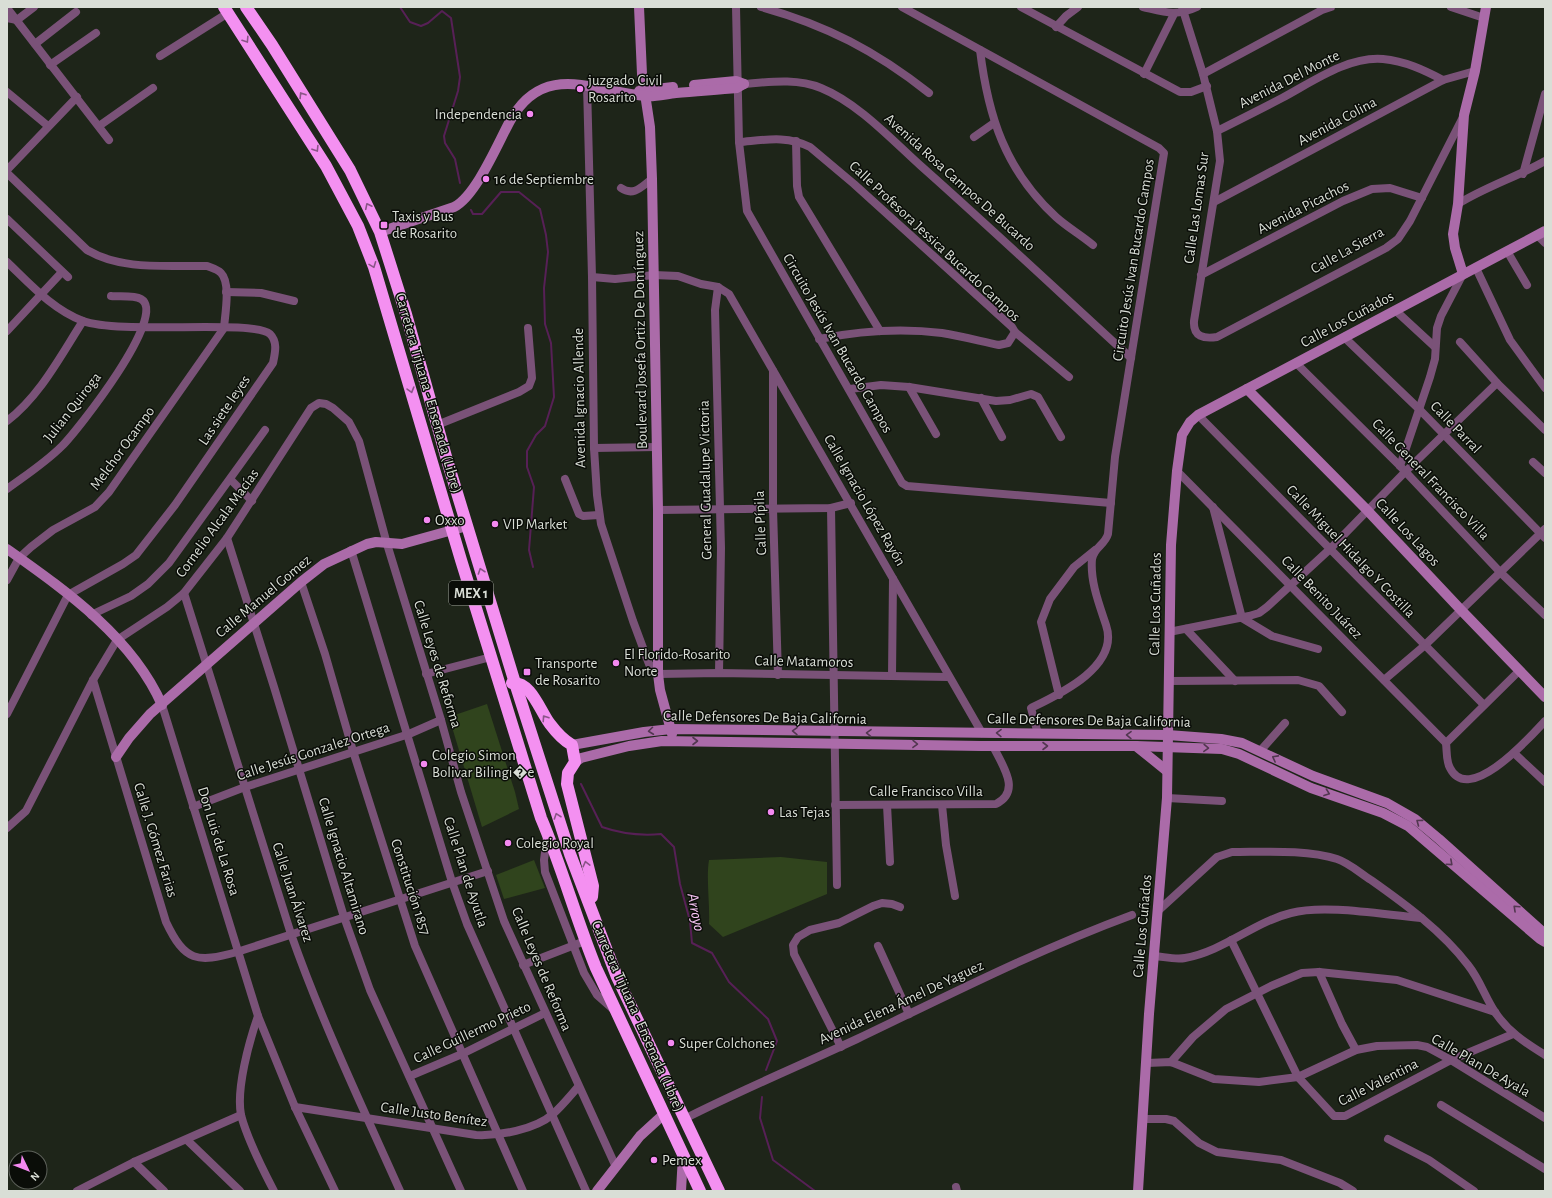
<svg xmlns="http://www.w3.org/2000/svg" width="1552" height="1198" viewBox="0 0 1552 1198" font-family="'Alegreya Sans',sans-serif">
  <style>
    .green { fill: #30441d }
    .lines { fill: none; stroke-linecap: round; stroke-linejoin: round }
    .stream { stroke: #572056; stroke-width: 2 }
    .street { stroke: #7a5278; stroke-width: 8 }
    .secondary { stroke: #ab6ba9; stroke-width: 10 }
    .highway { stroke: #f490f1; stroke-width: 12 }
    .oneway { stroke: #8b5588 }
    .oneway2 { stroke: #523750 }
    .poi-dot { fill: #f489f1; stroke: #0a0d08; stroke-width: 1.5 }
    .labels { text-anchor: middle; stroke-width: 3; stroke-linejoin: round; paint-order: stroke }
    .shield { fill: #0a0d08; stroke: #9b9f98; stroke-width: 1 }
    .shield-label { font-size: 14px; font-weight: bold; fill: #d9ded6 }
    .street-label { font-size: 15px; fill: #d9ded6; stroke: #0a0d08 }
    .poi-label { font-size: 15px; fill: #d9ded6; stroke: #0a0d08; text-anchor: start }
    .water-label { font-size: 16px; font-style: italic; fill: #f7c4f4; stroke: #0a0d08 }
  </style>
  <rect width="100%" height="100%" fill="#1e2519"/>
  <g class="green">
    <path d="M487 704 515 792 519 809 482 827 449 717Z"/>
    <path d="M781 857 827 862V894L723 937 709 924C710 904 706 878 709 860Z"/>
    <path d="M534 860 545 888 504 899 496 875Z"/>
  </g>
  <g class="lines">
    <g class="stream">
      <path d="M400 7 410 22 421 26 428 23 442 11 451 18 460 77 458 91 444 136 445 143 455 159 460 183"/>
      <path d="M471 210 473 214H482L501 192H519L540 209 546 235 548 252 544 288 545 324 551 343 554 397 545 426 536 435 527 451V467L534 487 529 550 533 567"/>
      <path d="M581 784 602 827C622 834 639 836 661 834L674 847 680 884 690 921 692 943 712 953 729 982 768 1019 777 1041 766 1070"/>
      <path d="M762 1097 760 1118 773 1160 815 1191"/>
    </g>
    <g class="street">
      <path d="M736 7 739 142 747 211 902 483 907 486 1111 503"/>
      <path d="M761 7C826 25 876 51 929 93"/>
      <path d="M902 7 1159 148 1164 153 1115 457 1108 534C1105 545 1094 547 1092 559 1090 581 1099 604 1106 625 1120 666 1060 694 1031 708L1038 734"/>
      <path d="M1021 7 1180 92H1191L1207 86"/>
      <path d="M1143 7C1164 12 1176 17 1197 7"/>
      <path d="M1182 7 1203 74 1217 131 1220 161 1194 321C1193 337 1204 339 1217 337L1386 248 1398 239 1410 221 1463 117"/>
      <path d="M1451 7 1484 18"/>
      <path d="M7 8 109 140"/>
      <path d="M7 18 17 20 34 7"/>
      <path d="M1056 27 1066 16 1078 7"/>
      <path d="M35 44 76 12"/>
      <path d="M980 50C988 116 1005 170 1056 217 1067 227 1081 235 1093 245"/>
      <path d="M160 56 228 13"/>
      <path d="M50 65 96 33"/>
      <path d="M1144 74 1174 14"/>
      <path d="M1203 74 1322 10 1331 7"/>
      <path d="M744 84C769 82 797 78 821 88 858 103 892 140 921 166 992 229 1061 294 1131 358"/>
      <path d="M587 85 592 277 594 448 597 495 601 524 633 621 649 664 658 674 719 673 948 677"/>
      <path d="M7 92 48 126"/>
      <path d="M99 126 153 88"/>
      <path d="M1217 131C1239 120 1261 109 1282 98 1312 82 1348 56 1383 59 1405 61 1424 70 1443 80"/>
      <path d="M974 137 994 123"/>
      <path d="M796 141 797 186 799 197 880 331"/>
      <path d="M739 142C764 140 787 135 810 147L854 184 1012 327 1015 332 1008 343 999 345C980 341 961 336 942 333 901 328 859 331 819 339"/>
      <path d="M7 170 77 97"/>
      <path d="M7 173 87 250C122 271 168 265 207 266 212 268 217 269 221 273 231 283 225 314 224 328L109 492 95 507 53 530 31 547 19 558 7 580"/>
      <path d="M1523 174 1545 94"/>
      <path d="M621 188C634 197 642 186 652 179"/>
      <path d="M1214 202 1443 80 1475 71"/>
      <path d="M1458 204C1485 187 1517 177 1545 161"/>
      <path d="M7 219 68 277"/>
      <path d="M1537 235 1545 243"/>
      <path d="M1507 251 1527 285"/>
      <path d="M7 262C30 284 53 310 83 321 121 335 252 319 270 334 278 342 275 353 273 363L175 505 136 555 123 564 68 595 7 714"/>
      <path d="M1476 268 1510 340 1545 388"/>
      <path d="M1201 275 1343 201 1372 189 1390 188 1422 198"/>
      <path d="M592 277 615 279 654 275 678 276 701 284 718 287 729 294 982 733"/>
      <path d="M718 287 715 310 721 548 719 673"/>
      <path d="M226 292 261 293 294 301"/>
      <path d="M1396 311 1435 347"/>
      <path d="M7 331 62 272"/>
      <path d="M1015 332 1069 377"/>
      <path d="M1345 338 1419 409 1545 538"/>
      <path d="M1460 342 1497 383 1545 430"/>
      <path d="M1296 363 1400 466 1500 572 1545 615"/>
      <path d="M773 371V509L778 675"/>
      <path d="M909 387 936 434"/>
      <path d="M850 389 881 385 909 387 996 401 1010 400 1031 394 1038 397 1061 437"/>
      <path d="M981 398 1002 437"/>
      <path d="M1198 415 1484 705"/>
      <path d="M7 421C40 396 61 355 83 321"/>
      <path d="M437 425 519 392 529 386 532 378 528 328"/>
      <path d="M594 448 657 447"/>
      <path d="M1533 462 1545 473"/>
      <path d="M1400 466 1430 377 1435 359 1437 328 1441 316 1463 274"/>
      <path d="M1177 471 1446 743"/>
      <path d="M565 479 579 514 583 516 599 515"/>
      <path d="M231 480 252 501"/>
      <path d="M7 489C26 475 45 463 62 446 77 431 169 315 141 299 134 295 119 297 111 296"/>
      <path d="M1213 507 1242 618 1272 636 1318 649"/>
      <path d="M831 508 837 885"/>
      <path d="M658 510 831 508 851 503"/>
      <path d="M227 538 274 687 344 917 370 990 461 1191"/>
      <path d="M351 550 452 882 467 924 586 1191"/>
      <path d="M301 582 325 654 353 751 415 946 523 1191"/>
      <path d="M184 593 291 934C322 1022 362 1106 400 1191"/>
      <path d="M91 615 131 596 148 584 169 563 265 430"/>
      <path d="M1186 629 1235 681"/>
      <path d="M1169 632 1249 616 1259 613 1267 607 1330 549 1405 472 1497 383"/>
      <path d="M426 674 491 657"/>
      <path d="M892 676 893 579"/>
      <path d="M93 680 166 922C185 962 197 963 237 952L488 871"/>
      <path d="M1384 680 1424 646 1545 529"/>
      <path d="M1169 681 1298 680 1319 686 1342 712"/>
      <path d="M1059 695 1041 622 1050 599 1074 567 1095 550"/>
      <path d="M162 705 258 1016 295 1107 335 1191"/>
      <path d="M1446 743C1447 751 1446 761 1450 768 1469 806 1530 737 1545 721"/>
      <path d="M1446 743 1519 671"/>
      <path d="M1261 750 1285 723"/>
      <path d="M1514 753 1545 782"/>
      <path d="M1167 798 1222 801"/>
      <path d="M835 805 996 804C1022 791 1002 765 993 746"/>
      <path d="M887 805 890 862"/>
      <path d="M942 805 946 845 955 896"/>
      <path d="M193 807 245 787 409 734 441 720"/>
      <path d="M7 828 26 811 93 680 117 640 167 607 184 593 227 538 311 408 319 403 326 404 333 408 349 422 359 441 387 544 441 720 461 792 504 921 616 1167"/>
      <path d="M547 837 544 860 545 872 584 973 597 995 614 1010"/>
      <path d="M1159 910 1217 857 1232 852C1264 852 1306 849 1337 859 1349 863 1360 873 1371 880 1405 904 1442 931 1468 965 1480 980 1485 997 1495 1012 1508 1032 1526 1043 1545 1055"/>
      <path d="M1231 940 1298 1077 1334 1116H1345L1451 1060 1513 1034"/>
      <path d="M878 946 909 1014"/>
      <path d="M1155 956C1165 957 1176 960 1185 958 1224 951 1254 922 1291 913 1325 904 1384 915 1421 918"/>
      <path d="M523 965 585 941"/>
      <path d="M1319 972 1342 1024 1356 1050"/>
      <path d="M258 1016C249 1042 236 1089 241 1115 247 1138 263 1170 274 1191"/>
      <path d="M841 1047 794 954 793 945 798 937 810 930 839 923 873 906 882 903 892 904 900 907"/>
      <path d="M1171 1062 1193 1037 1226 1009 1271 986 1302 973 1319 972 1397 980 1495 1012"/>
      <path d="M1147 1063 1171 1062 1214 1079 1259 1082 1298 1077 1356 1050 1377 1046 1417 1045 1427 1047 1451 1060 1545 1118"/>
      <path d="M410 1076 462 1054 545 1013"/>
      <path d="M1441 1105 1545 1169"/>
      <path d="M295 1107 476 1135C498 1136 535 1130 553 1114 562 1106 570 1096 578 1087"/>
      <path d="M684 1119C741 1090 799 1066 857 1039 947 996 1037 950 1132 915"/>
      <path d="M1143 1119H1166L1174 1121 1199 1143 1217 1152 1281 1160 1340 1183 1353 1191"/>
      <path d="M1388 1139 1429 1160 1474 1191"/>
      <path d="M187 1140 240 1191"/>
      <path d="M134 1162 164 1191"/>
      <path d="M956 1187 957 1191"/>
      <path d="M77 1191 134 1162 241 1115"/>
    </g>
    <g class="secondary">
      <path d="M639 7 642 74 650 127 652 179 658 510V674L660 690 672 734"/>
      <path d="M694 85 736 81 744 84"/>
      <path d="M639 91 673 87"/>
      <path d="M380 232 454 207C476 196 498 143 510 121 544 60 594 92 646 96 655 97 666 94 676 93 696 91 716 90 737 88L744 84"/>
      <path d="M1463 274 1455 248 1453 234 1458 204 1464 115 1475 71 1486 7"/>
      <path d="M1247 389 1367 510 1461 610 1545 697"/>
      <path d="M7 549C66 591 132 637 162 705"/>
      <path d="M572 745 644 732 671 729 1168 735 1221 739 1242 743 1313 776 1387 803 1415 819 1439 839 1545 934"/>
      <path d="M1136 746 1167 771"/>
      <path d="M116 757 129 738 150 714 301 582 324 564 367 544 376 542 402 544 467 526"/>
      <path d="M575 762 581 758 629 746 662 741 981 746H1136L1222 749 1239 754 1311 788 1383 813 1408 826 1540 939 1545 942"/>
      <path d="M597 1191 640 1136 664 1114"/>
      <path d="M681 1191 683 1155"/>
      <path d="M1138 1191 1149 1014 1167 798 1171 545 1177 471 1182 435 1190 422 1198 415 1545 231"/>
    </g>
    <g class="highway">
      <path d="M224 7 326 166 358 226 374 267 461 560 541 818C562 867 576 919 596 968L700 1191"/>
      <path d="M246 7 272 45 350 170 380 232 406 314 447 460 515 683 570 854 617 977 719 1191"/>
      <path d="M512 683C531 681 540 711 550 724 556 732 563 740 572 745L575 762 568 773 567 784 593 886 592 897 588 900"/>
    </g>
  </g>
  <defs><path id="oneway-chevron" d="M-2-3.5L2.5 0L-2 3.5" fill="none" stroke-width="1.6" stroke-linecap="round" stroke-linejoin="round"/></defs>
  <g class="oneway">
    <use href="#oneway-chevron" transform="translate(246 40) rotate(57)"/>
    <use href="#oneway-chevron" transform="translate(302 95) rotate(-122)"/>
    <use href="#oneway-chevron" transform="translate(316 149) rotate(58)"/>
    <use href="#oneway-chevron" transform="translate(368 206) rotate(-116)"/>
    <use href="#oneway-chevron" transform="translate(373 265) rotate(69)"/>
    <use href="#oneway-chevron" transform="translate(411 390) rotate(74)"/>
    <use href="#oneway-chevron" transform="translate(481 571) rotate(-109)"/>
    <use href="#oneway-chevron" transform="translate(545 718) rotate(-124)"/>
    <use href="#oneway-chevron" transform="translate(557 816) rotate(-109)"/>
    <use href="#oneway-chevron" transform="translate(586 864) rotate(-104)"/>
  </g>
  <g class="oneway2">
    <use href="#oneway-chevron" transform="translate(651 731) rotate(173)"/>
    <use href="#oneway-chevron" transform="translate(795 731) rotate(-179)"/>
    <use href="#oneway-chevron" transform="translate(869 733) rotate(-179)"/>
    <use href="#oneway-chevron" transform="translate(999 733) rotate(-179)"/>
    <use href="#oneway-chevron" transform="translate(1129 735) rotate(-179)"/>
    <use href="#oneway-chevron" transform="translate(695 741)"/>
    <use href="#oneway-chevron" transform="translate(915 744) rotate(1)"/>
    <use href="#oneway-chevron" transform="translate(1045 746)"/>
    <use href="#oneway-chevron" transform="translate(1206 748) rotate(2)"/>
    <use href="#oneway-chevron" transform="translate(1275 758) rotate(-152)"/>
    <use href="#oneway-chevron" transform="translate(1327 793) rotate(20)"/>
    <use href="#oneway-chevron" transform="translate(1419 822) rotate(-143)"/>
    <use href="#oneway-chevron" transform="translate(1450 863) rotate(42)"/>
    <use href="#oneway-chevron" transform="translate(1516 908) rotate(-137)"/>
  </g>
  <g class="poi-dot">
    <circle cx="580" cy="89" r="4"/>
    <circle cx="530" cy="114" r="4"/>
    <circle cx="486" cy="179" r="4"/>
    <rect x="380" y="221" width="8" height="8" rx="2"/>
    <circle cx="427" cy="520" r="4"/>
    <circle cx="495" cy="524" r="4"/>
    <circle cx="616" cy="663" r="4"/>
    <rect x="523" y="668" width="8" height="8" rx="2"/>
    <circle cx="424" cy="764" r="4"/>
    <circle cx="771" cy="812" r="4"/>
    <circle cx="508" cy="843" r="4"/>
    <circle cx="671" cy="1043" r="4"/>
    <circle cx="654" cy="1160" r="4"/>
  </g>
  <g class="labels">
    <rect class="shield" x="449" y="581" width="44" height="24" rx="3"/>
    <g class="shield-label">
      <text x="471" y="598">MEX 1</text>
    </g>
    <g class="street-label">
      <text transform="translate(1289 79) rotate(-27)" y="5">Avenida Del Monte</text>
      <text transform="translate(1337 121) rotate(-28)" y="5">Avenida Colina</text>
      <text transform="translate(960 182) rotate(42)" y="5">Avenida Rosa Campos De Bucardo</text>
      <text transform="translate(1303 207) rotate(-27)" y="5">Avenida Picachos</text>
      <text transform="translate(1196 208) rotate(-82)" y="5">Calle Las Lomas Sur</text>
      <text transform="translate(935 241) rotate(43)" y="5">Calle Profesora Jessica Bucardo Campos</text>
      <text transform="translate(1347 250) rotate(-29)" y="5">Calle La Sierra</text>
      <text transform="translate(1133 260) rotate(-81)" y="5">Circuito Jesús Ivan Bucardo Campos</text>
      <text transform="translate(1347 319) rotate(-28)" y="5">Calle Los Cuñados</text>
      <text transform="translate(640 340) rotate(-91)" y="5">Boulevard Josefa Ortiz De Domínguez</text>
      <text transform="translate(838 343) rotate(60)" y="5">Circuito Jesús Ivan Bucardo Campos</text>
      <text transform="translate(429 393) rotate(74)" y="5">Carretera Tijuana - Ensenada (Libre)</text>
      <text transform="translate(579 398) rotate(-91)" y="5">Avenida Ignacio Allende</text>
      <text transform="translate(72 407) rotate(-52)" y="5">Julian Quiroga</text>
      <text transform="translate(224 410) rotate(-56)" y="5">Las siete leyes</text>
      <text transform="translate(1456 427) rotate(46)" y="5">Calle Parral</text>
      <text transform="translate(122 448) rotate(-54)" y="5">Melchor Ocampo</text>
      <text transform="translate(1431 479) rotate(46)" y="5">Calle General Francisco Villa</text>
      <text transform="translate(705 480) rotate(-91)" y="5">General Guadalupe Victoria</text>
      <text transform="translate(865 500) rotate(60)" y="5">Calle Ignacio López Rayón</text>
      <text transform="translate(217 523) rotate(-54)" y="5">Cornelio Alcala Macías</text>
      <text transform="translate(760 523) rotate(-92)" y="5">Calle Pípila</text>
      <text transform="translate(1408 532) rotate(47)" y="5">Calle Los Lagos</text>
      <text transform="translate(1351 551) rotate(46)" y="5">Calle Miguel Hidalgo Y Costilla</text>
      <text transform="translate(263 596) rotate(-40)" y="5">Calle Manuel Gomez</text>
      <text transform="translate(1322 597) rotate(46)" y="5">Calle Benito Juárez</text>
      <text transform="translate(1155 604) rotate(-89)" y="5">Calle Los Cuñados</text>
      <text transform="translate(804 661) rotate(1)" y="5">Calle Matamoros</text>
      <text transform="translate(438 664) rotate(73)" y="5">Calle Leyes de Reforma</text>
      <text transform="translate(765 717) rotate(1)" y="5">Calle Defensores De Baja California</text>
      <text transform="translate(1089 720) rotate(1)" y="5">Calle Defensores De Baja California</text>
      <text transform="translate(313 751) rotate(-18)" y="5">Calle Jesús Gonzalez Ortega</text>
      <text x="926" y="796">Calle Francisco Villa</text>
      <text transform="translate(156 840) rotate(73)" y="5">Calle J. Gómez Farias</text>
      <text transform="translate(219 841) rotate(73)" y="5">Don Luis de La Rosa</text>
      <text transform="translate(344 866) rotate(73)" y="5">Calle Ignacio Altamirano</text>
      <text transform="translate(466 872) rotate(72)" y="5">Calle Plan de Ayutla</text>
      <text transform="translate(411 887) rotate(72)" y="5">Constitución 1857</text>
      <text transform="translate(293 892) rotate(72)" y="5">Calle Juan Álvarez</text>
      <text transform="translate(1142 926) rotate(-85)" y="5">Calle Los Cuñados</text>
      <text transform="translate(542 969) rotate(67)" y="5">Calle Leyes de Reforma</text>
      <text transform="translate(901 1002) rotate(-25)" y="5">Avenida Elena Ámel De Yaguez</text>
      <text transform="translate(638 1016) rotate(66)" y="5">Carretera Tijuana - Ensenada (Libre)</text>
      <text transform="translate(472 1032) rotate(-25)" y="5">Calle Guillermo Prieto</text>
      <text transform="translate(1481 1065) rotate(30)" y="5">Calle Plan De Ayala</text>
      <text transform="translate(1378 1082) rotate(-27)" y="5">Calle Valentina</text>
      <text transform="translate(434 1114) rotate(8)" y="5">Calle Justo Benítez</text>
    </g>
    <g class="poi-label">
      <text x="588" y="85">juzgado Civil<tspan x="588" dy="17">Rosarito</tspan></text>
      <text x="522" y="119" text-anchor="end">Independencia</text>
      <text x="494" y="184">16 de Septiembre</text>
      <text x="392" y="221">Taxis y Bus<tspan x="392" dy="17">de Rosarito</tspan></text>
      <text x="435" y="525">Oxxo</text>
      <text x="503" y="529">VIP Market</text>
      <text x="624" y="659">El Florido-Rosarito<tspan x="624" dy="17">Norte</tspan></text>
      <text x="535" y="668">Transporte<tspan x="535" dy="17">de Rosarito</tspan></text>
      <text x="432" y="760">Colegio Simon<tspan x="432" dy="17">Bolivar Bilingi�e</tspan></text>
      <text x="779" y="817">Las Tejas</text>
      <text x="516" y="848">Colegio Royal</text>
      <text x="679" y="1048">Super Colchones</text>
      <text x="662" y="1165">Pemex</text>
    </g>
    <g class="water-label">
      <text transform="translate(697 912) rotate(79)" y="6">Arroyo</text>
    </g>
  </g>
  <rect width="1552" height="1198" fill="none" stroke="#d9ded6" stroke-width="16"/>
  <g transform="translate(28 1170) rotate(133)"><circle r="19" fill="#0a0d08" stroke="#5d615a"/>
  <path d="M0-3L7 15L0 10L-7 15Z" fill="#f489f1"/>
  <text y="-6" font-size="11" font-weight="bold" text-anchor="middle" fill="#d9ded6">N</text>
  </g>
</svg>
